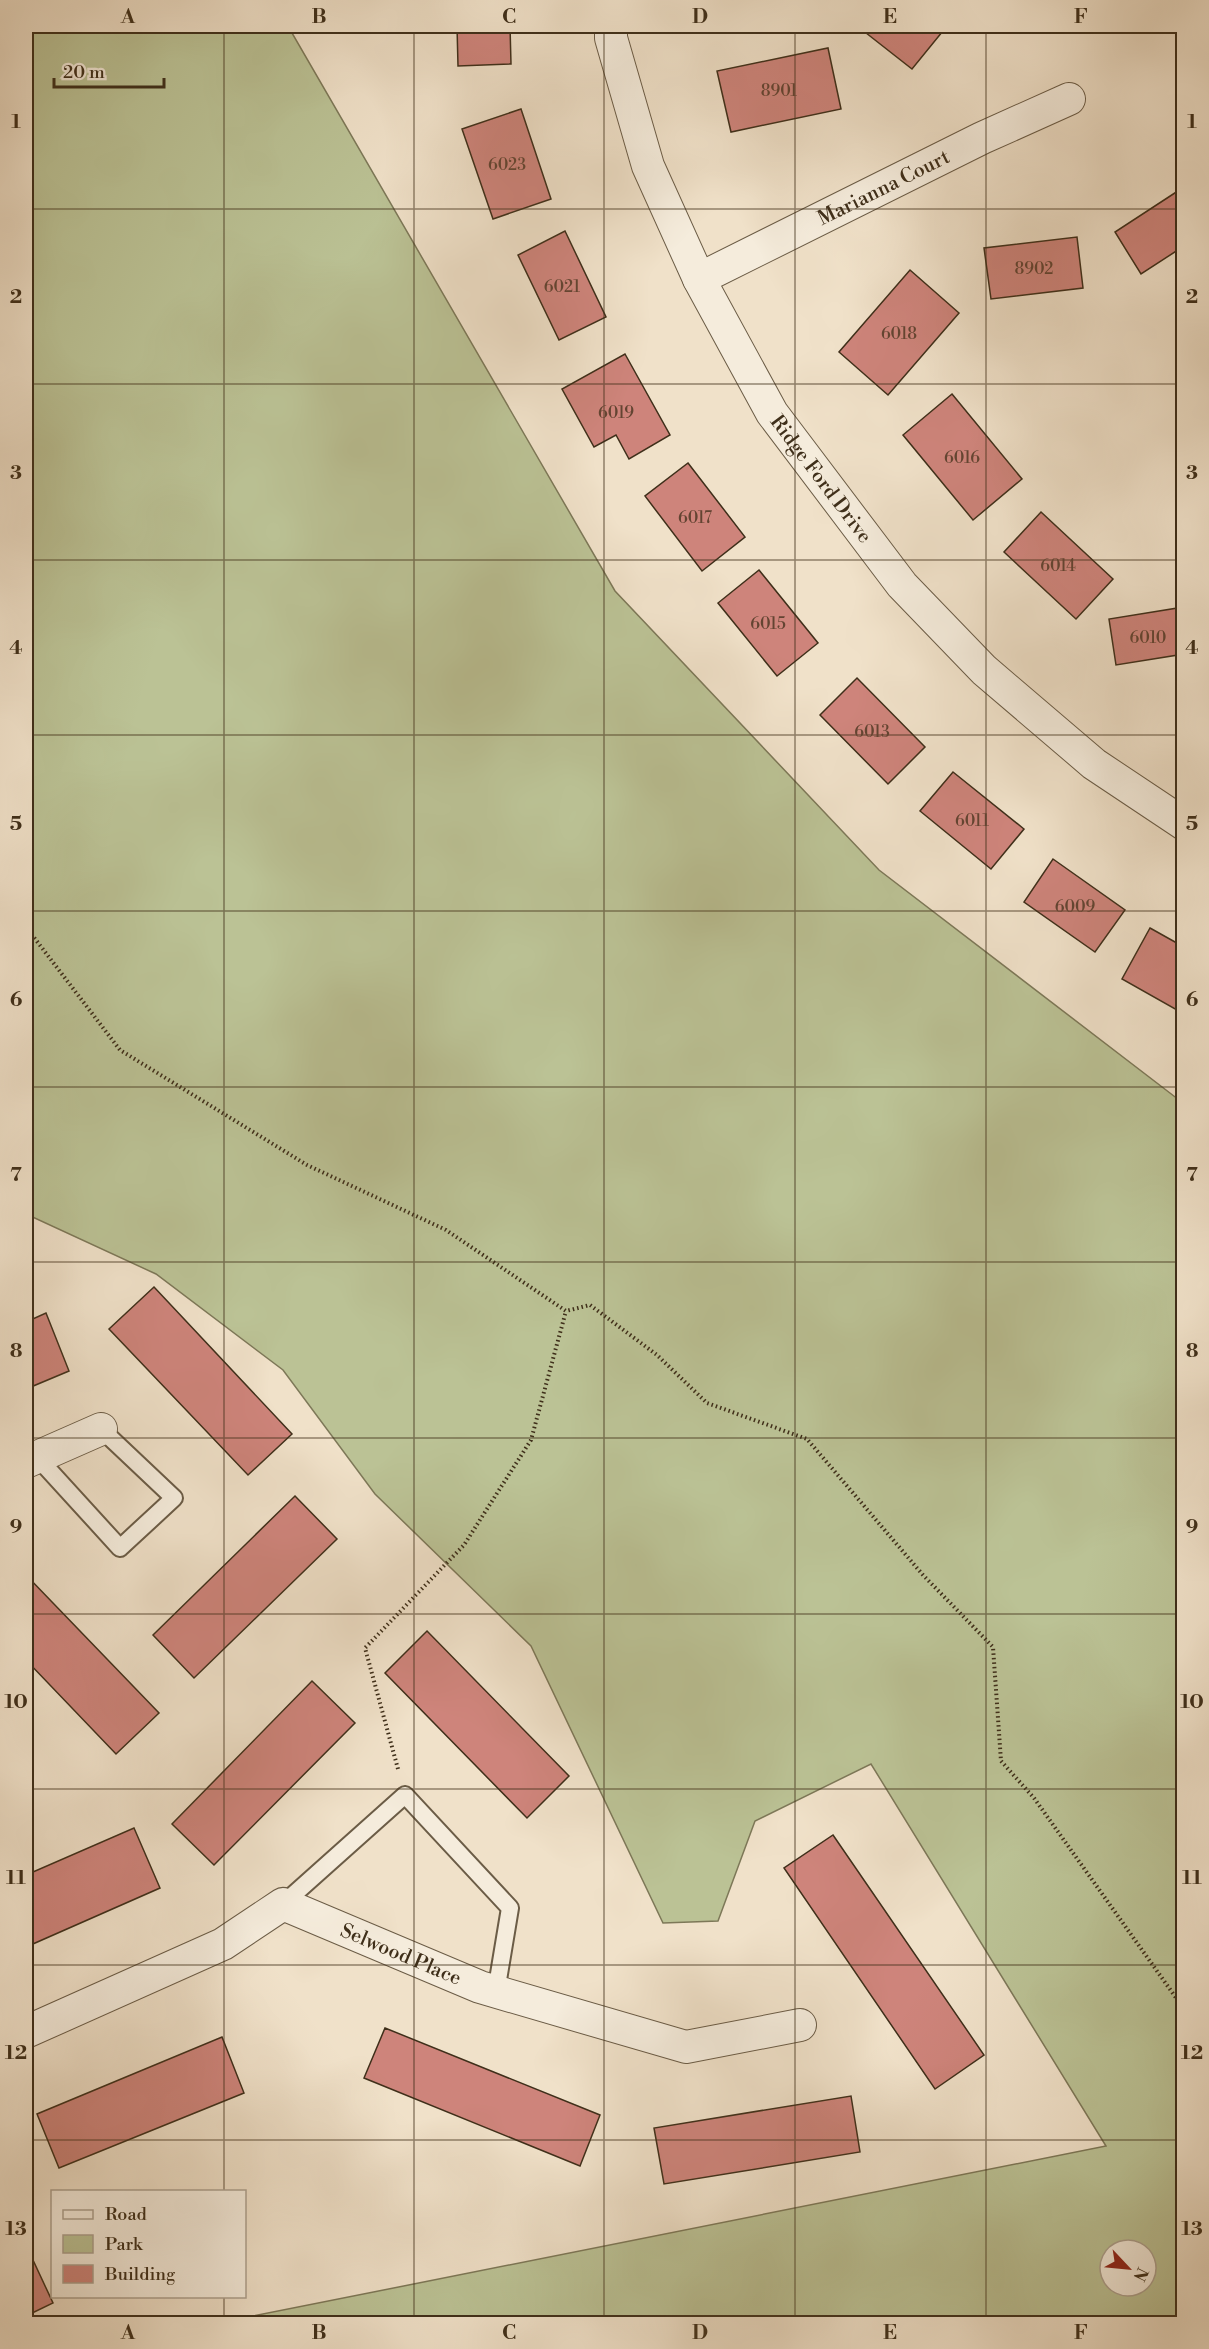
<svg xmlns="http://www.w3.org/2000/svg" width="1209" height="2349" viewBox="0 0 1209 2349" font-family="'Libre Bodoni',serif">
  <style>
    .green { fill: #bbc295; stroke: #7d7858; stroke-width: 1.5; fill-rule: evenodd }
    .building { fill: #ce847b; stroke: #3f2f1a; stroke-width: 1.5 }
    .lines { fill: none; stroke-linecap: round; stroke-linejoin: round }
    .service-casing { stroke: #6b5c46; stroke-width: 20 }
    .minor-casing { stroke: #6b5c46; stroke-width: 34 }
    .path { stroke: #3f2f1a; stroke-width: 4; stroke-dasharray: 1.5 3; stroke-linecap: butt }
    .service { stroke: #f5ecdc; stroke-width: 16 }
    .minor { stroke: #f5ecdc; stroke-width: 32 }
    .grid { fill: none; stroke: #3f2f1a; stroke-width: 1.5; stroke-opacity: 0.55 }
    .labels { text-anchor: middle; stroke-width: 4.5; stroke-linejoin: round; paint-order: stroke }
    .number-label { font-size: 16px; fill: #634432 }
    .street-label { font-size: 20px; fill: #3f2f1a; stroke: #f5ecdc }
    .neatline { fill: none; stroke: #3f2f1a; stroke-width: 2 }
    .grid-label { font-size: 20px; text-anchor: middle; font-weight: bold; fill: #3f2f1a }
  </style>
  <rect width="100%" height="100%" fill="#f0e1c9"/>
  <filter id="stains"><feTurbulence type="fractalNoise" baseFrequency=".00333" numOctaves="4"/><feColorMatrix values="0 0 0 0 .2 0 0 0 0 .09 0 0 0 0 .02 0 0 0 .5 -.17"/></filter>
  <radialGradient id="worn" r=".72"><stop offset=".6" stop-color="#630" stop-opacity="0"/><stop offset="1" stop-color="#630" stop-opacity=".3"/></radialGradient>
  <path class="green" d="M26 26H288L615 591 879 870 1183 1103V2323H218L1106 2146 871 1764 755 1821 718 1921 663 1923 531 1646 375 1494 283 1370 156 1274 26 1214ZM1110 2250H1146V2286H1110Z"/>
  <g class="building">
    <path d="M457 26H510L511 64 458 66Z"/>
    <path d="M864 26H947L912 69 861 29Z"/>
    <path d="M828 48 841 109 731 132 717 71Z"/>
    <path d="M521 109 551 199 493 219 462 129Z"/>
    <path d="M1184 187V246L1141 274 1115 232Z"/>
    <path d="M565 231 606 317 559 340 518 255Z"/>
    <path d="M1077 237 1083 288 991 299 984 248Z"/>
    <path d="M910 270 959 313 888 395 839 352Z"/>
    <path d="M625 354 670 435 629 459 616 435 594 447 562 389Z"/>
    <path d="M952 394 1022 479 973 520 903 435Z"/>
    <path d="M688 463 745 537 702 571 645 496Z"/>
    <path d="M1041 512 1113 579 1076 619 1004 552Z"/>
    <path d="M759 570 818 643 777 676 718 603Z"/>
    <path d="M1184 607V654L1116 665 1109 619Z"/>
    <path d="M857 678 925 747 888 784 820 715Z"/>
    <path d="M953 772 1024 829 991 869 920 811Z"/>
    <path d="M1053 859 1125 910 1095 952 1024 902Z"/>
    <path d="M1150 928 1184 947V1014L1122 979Z"/>
    <path d="M154 1287 292 1434 248 1475 109 1329Z"/>
    <path d="M46 1313 69 1371 26 1389V1322Z"/>
    <path d="M295 1496 337 1539 194 1678 153 1635Z"/>
    <path d="M26 1575 159 1713 116 1754 26 1660Z"/>
    <path d="M427 1631 569 1776 527 1818 385 1673Z"/>
    <path d="M312 1681 355 1723 214 1865 172 1824Z"/>
    <path d="M134 1828 160 1888 26 1947V1875Z"/>
    <path d="M833 1835 984 2055 935 2089 784 1868Z"/>
    <path d="M385 2028 600 2115 580 2166 364 2078Z"/>
    <path d="M222 2037 244 2093 59 2168 37 2114Z"/>
    <path d="M851 2096 860 2152 664 2184 654 2128Z"/>
    <path d="M26 2245 53 2303 26 2316Z"/>
  </g>
  <g class="lines">
    <defs>
      <g id="service">
        <path d="M37 1457 120 1548 174 1498 101 1429"/>
        <path d="M283 1904 405 1795 510 1908 496 1992"/>
      </g>
      <g id="minor">
        <path id="s1" d="M611 26V38L648 166 699 279 772 413 902 585 984 670 1094 764 1184 824"/>
        <path id="s2" d="M699 279 982 138 1069 99"/>
        <path d="M26 1462 101 1429"/>
        <path id="s3" d="M26 2032 223 1944 283 1904 480 1987 686 2047 800 2025"/>
      </g>
    </defs>
    <use href="#service" class="service-casing"/>
    <use href="#minor" class="minor-casing"/>
    <g class="path">
      <path d="M26 927 120 1050 307 1165 446 1230 566 1311 590 1305 657 1355 707 1403 807 1439 923 1575 993 1647 1001 1761 1034 1798 1184 2009"/>
      <path d="M398 1769 365 1648 464 1545 531 1440 566 1311"/>
    </g>
    <use href="#service" class="service"/>
    <use href="#minor" class="minor"/>
  </g>
  <path class="grid" d="M224 26V2192M414 26V2324M604 26V2324M795 26V2324M986 26V2324M26 209H1184M26 384H1184M26 560H1184M26 735H1184M26 911H1184M26 1087H1184M26 1262H1184M26 1438H1184M26 1614H1184M26 1789H1184M26 1965H1184M26 2140H1184M224 2296V2324"/>
  <g class="labels">
    <g class="number-label">
      <text x="779" y="96">8901</text>
      <text x="507" y="170">6023</text>
      <text x="1034" y="274">8902</text>
      <text x="562" y="292">6021</text>
      <text x="899" y="339">6018</text>
      <text x="616" y="418">6019</text>
      <text x="962" y="463">6016</text>
      <text x="695" y="523">6017</text>
      <text x="1058" y="571">6014</text>
      <text x="768" y="629">6015</text>
      <text x="1148" y="643">6010</text>
      <text x="872" y="737">6013</text>
      <text x="972" y="826">6011</text>
      <text x="1075" y="912">6009</text>
    </g>
    <g class="street-label">
      <text dy="7" stroke="none"><textPath href="#s2" startOffset="206">Marianna Court</textPath></text>
      <text dy="7" stroke="none"><textPath href="#s1" startOffset="504">Ridge Ford Drive</textPath></text>
      <text dy="7" stroke="none"><textPath href="#s3" startOffset="416">Selwood Place</textPath></text>
    </g>
  </g>
  <rect width="1209" height="2349" fill="none" stroke="#f0e1c9" stroke-width="66"/>
  <rect x="51" y="2190" width="195" height="108" fill="#f5ecdc" stroke="#aca08e" stroke-width="1.5"/>
  <rect x="63" y="2210" width="30" height="9" fill="#f5ecdc" stroke="#aca08e" stroke-width="1.5"/>
  <text x="105" y="2220" font-size="18" fill="#3f2f1a">Road</text>
  <rect x="63" y="2235" width="30" height="18" fill="#bbc295" stroke="#aca08e" stroke-width="1.5"/>
  <text x="105" y="2250" font-size="18" fill="#3f2f1a">Park</text>
  <rect x="63" y="2265" width="30" height="18" fill="#ce847b" stroke="#aca08e" stroke-width="1.5"/>
  <text x="105" y="2280" font-size="18" fill="#3f2f1a">Building</text>
  <g transform="translate(1128 2268) rotate(116)"><circle r="28" fill="#f5ecdc" stroke="#aca08e" stroke-width="1.5"/>
  <path d="M0-4.5L10 22L0 15L-10 22Z" fill="#8f2418"/>
  <text y="-9" font-size="16" font-weight="bold" text-anchor="middle" fill="#3f2f1a">N</text>
  </g>
  <path d="M54 78v9h110v-9" fill="none" stroke="#3f2f1a" stroke-width="3"/>
  <text x="63" y="78" font-size="18" fill="#3f2f1a" stroke="#f5ecdc" stroke-width="4.5" paint-order="stroke">20 m</text>
  <rect x="33" y="33" width="1143" height="2283" class="neatline"/>
  <g class="grid-label">
    <text x="128" y="23">A</text>
    <text x="319" y="23">B</text>
    <text x="509" y="23">C</text>
    <text x="700" y="23">D</text>
    <text x="890" y="23">E</text>
    <text x="1081" y="23">F</text>
    <text x="16" y="128">1</text>
    <text x="1192" y="128">1</text>
    <text x="16" y="303">2</text>
    <text x="1192" y="303">2</text>
    <text x="16" y="479">3</text>
    <text x="1192" y="479">3</text>
    <text x="16" y="654">4</text>
    <text x="1192" y="654">4</text>
    <text x="16" y="830">5</text>
    <text x="1192" y="830">5</text>
    <text x="16" y="1006">6</text>
    <text x="1192" y="1006">6</text>
    <text x="16" y="1181">7</text>
    <text x="1192" y="1181">7</text>
    <text x="16" y="1357">8</text>
    <text x="1192" y="1357">8</text>
    <text x="16" y="1533">9</text>
    <text x="1192" y="1533">9</text>
    <text x="16" y="1708">10</text>
    <text x="1192" y="1708">10</text>
    <text x="16" y="1884">11</text>
    <text x="1192" y="1884">11</text>
    <text x="16" y="2059">12</text>
    <text x="1192" y="2059">12</text>
    <text x="16" y="2235">13</text>
    <text x="1192" y="2235">13</text>
    <text x="128" y="2339">A</text>
    <text x="319" y="2339">B</text>
    <text x="509" y="2339">C</text>
    <text x="700" y="2339">D</text>
    <text x="890" y="2339">E</text>
    <text x="1081" y="2339">F</text>
  </g>
  <rect width="100%" height="100%" filter="url(#stains)"/>
  <rect width="100%" height="100%" fill="url(#worn)"/>
</svg>
